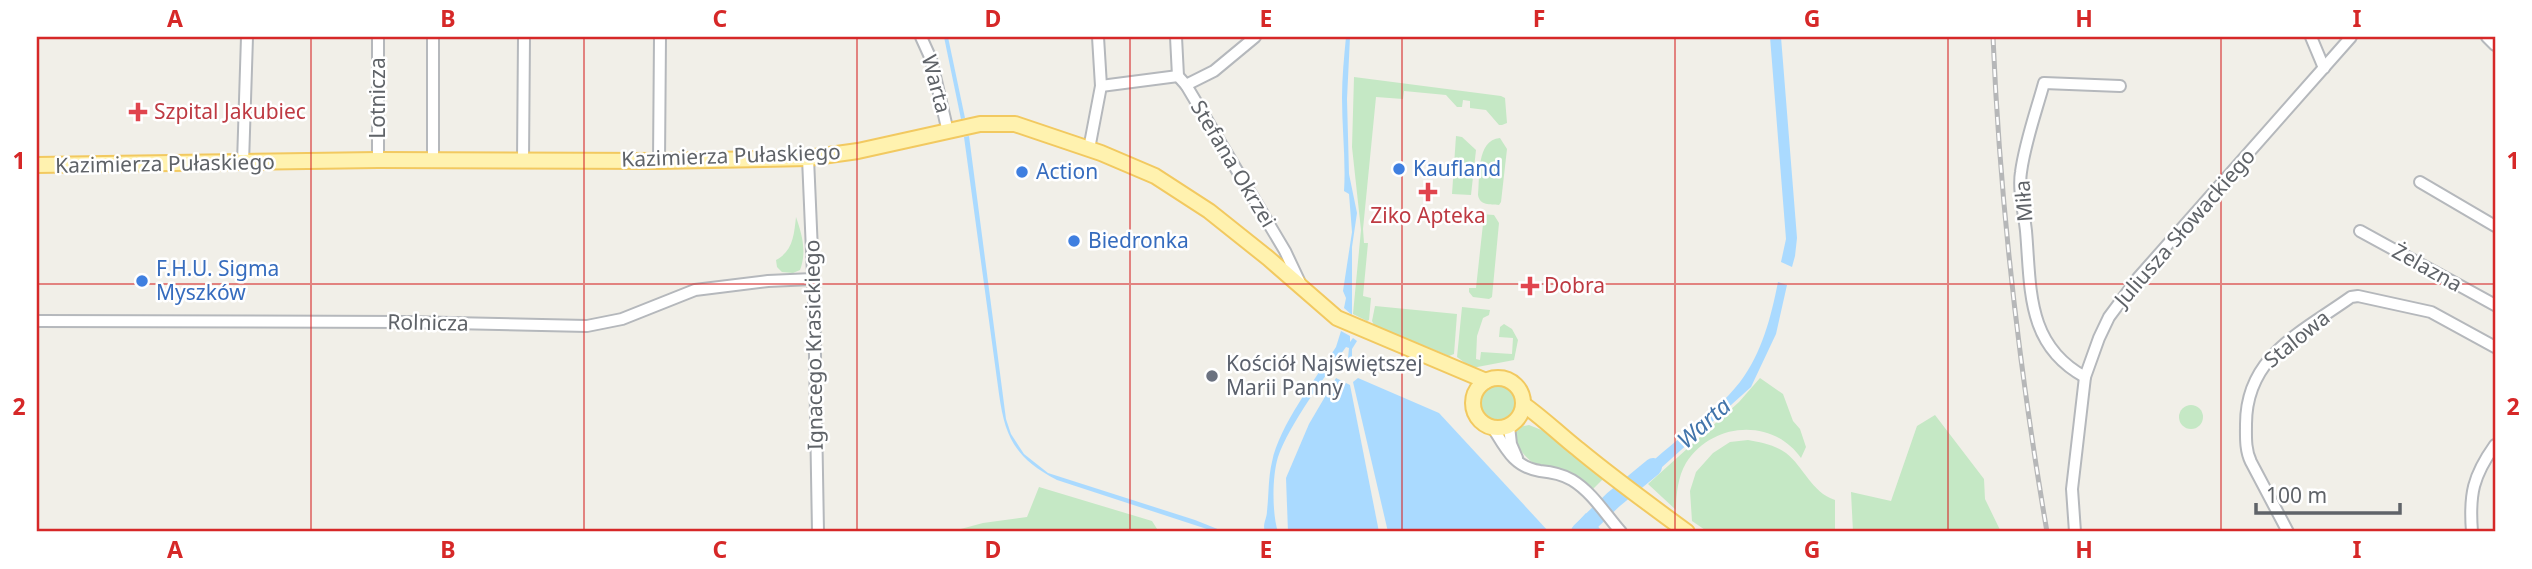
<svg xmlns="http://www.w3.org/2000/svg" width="2532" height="569" viewBox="0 0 2532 569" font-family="'Noto Sans',sans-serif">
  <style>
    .green { fill: #c5e8c5 }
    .water { fill: #aadaff }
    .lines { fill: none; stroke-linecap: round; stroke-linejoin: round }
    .river { stroke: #aadaff; stroke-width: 18 }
    .minor-casing { stroke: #b5b8bc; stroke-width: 14 }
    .major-casing { stroke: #f2c960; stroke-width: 18 }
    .minor { stroke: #fff; stroke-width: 10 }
    .major { stroke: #fff2af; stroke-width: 14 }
    .rail-casing { stroke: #b6b7b8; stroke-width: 5 }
    .rail { stroke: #fff; stroke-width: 2.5; stroke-dasharray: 8; stroke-linecap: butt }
    .grid { fill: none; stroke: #d62828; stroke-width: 2; stroke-opacity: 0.55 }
    .health-dot { fill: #e0444e; stroke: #fff; stroke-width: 2.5 }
    .shop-dot { fill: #3f7fe0; stroke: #fff; stroke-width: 2.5 }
    .worship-dot { fill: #6b7280; stroke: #fff; stroke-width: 2.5 }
    .labels { text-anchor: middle; stroke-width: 5; stroke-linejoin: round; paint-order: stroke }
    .street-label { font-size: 21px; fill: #5f6368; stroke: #fff }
    .health-label { font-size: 21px; fill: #be3a42; stroke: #fff; text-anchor: start }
    .shop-label { font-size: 21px; fill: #366cbe; stroke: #fff; text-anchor: start }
    .worship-label { font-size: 21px; fill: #5b616d; stroke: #fff; text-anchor: start }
    .water-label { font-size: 23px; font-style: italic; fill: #4174aa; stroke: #fff }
    .neatline { fill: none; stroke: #d62828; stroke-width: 2.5 }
    .grid-label { font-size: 23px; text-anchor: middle; font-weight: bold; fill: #d62828 }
  </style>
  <rect width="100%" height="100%" fill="#f1efe8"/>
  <g class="green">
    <path d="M1354 77 1501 96 1505 98 1507 123 1502 125H1499L1486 110 1470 108V101L1463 100 1462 107H1457L1446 95 1404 91 1403 99 1376 97 1363 229 1364 243H1368L1363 296 1371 298 1369 320 1367 321 1353 314 1361 230 1352 147Z"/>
    <path d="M1456 136 1462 137 1476 150 1471 195 1452 194Z"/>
    <path d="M1500 138 1507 149 1501 202 1499 205C1490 204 1480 206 1478 195 1480 177 1476 140 1500 138Z"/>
    <path d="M1481 214 1494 215 1499 223 1492 297 1489 299 1473 297 1469 292V288H1476L1483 224 1475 222 1477 217Z"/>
    <path d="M796 217C802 234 807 252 800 270L793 273 782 272 777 267 776 260C793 251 794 235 796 217Z"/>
    <path d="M1375 306 1457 314 1454 354 1449 356 1374 325 1372 321Z"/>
    <path d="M1462 307 1490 310 1489 315 1483 318 1477 336 1476 359 1480 360 1481 352 1512 354 1513 338 1499 337 1500 327 1504 324 1512 329 1518 340 1514 360 1472 368 1457 357Z"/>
    <path d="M1760 378 1783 394 1793 421 1800 429 1806 447 1801 458C1773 418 1713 421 1686 463 1678 476 1676 495 1676 510L1648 484 1739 402Z"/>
    <circle cx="1498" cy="403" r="19"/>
    <circle cx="2191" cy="417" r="12"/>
    <path d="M1935 415 1984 479 1985 499 2001 532H1853L1851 492 1891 501 1917 426Z"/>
    <path d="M1529 425 1549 433 1604 478 1591 491C1563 478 1523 469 1514 436L1519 427Z"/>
    <path d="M1748 440C1760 442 1775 445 1786 453 1804 467 1811 492 1835 500V532H1708L1692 521 1690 491 1696 472 1713 453 1730 442Z"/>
    <path d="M1039 487 1152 521 1159 532H958L957 530 983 523 1027 517Z"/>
  </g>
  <g class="water">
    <path d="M944 37H948L965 118 961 119Z"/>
    <path d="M1346 37H1350L1347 99 1349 174 1357 213 1352 247V315L1344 308 1346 298 1343 291 1352 232 1349 194 1344 191C1346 162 1342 129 1342 98 1342 78 1344 57 1346 37Z"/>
    <path d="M1770 37H1781L1797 238 1795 256 1792 267 1781 262 1786 239Z"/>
    <path d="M969 136 1006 419 1011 434 1024 454 1048 473 1195 520 1225 532H1216L1057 480C1016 459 1005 438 999 394L964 137Z"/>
    <path d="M1778 282 1787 285 1776 334 1751 387 1641 486 1631 479 1638 476C1669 442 1712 418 1740 382 1762 353 1771 317 1778 282Z"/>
    <path d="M1341 331 1350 336V342L1353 338 1357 341 1352 349V357L1348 358 1349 348 1346 347C1326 375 1289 425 1278 457 1272 476 1272 514 1278 532H1265C1262 524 1267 519 1267 511 1269 495 1268 478 1272 462 1279 426 1316 378 1336 347Z"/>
    <path d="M1336 378 1350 385 1379 532H1288L1286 478 1309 424Z"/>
    <path d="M1358 378 1439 413 1549 532H1388L1353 382Z"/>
    <path d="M1586 513 1601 530 1569 532Z"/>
  </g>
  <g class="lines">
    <path class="river" d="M1580 532 1613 500 1653 467"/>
    <defs>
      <g id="minor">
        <path d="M378 37V160"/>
        <path d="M433 37V160"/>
        <path d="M921 37 931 59 948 132"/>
        <path d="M1176 37 1178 76 1186 85 1285 251 1301 285"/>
        <path d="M2311 37 2324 68"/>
        <path d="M2487 37 2495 45"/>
        <path d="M1186 85 1214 71 1255 37"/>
        <path d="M1101 86 1178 76"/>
        <path d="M1089 149 1101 86 1098 37"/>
        <path d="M808 158 814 298 818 532"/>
        <path d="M523 160 524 37"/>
        <path d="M659 161 660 37"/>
        <path d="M243 163 247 37"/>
        <path d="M2420 182 2495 226"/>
        <path d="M2360 231 2495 305"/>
        <path d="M37 321 405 322 587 326 622 319 695 290 768 281 813 279"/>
        <path d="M2085 377C2026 345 2031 289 2026 231 2024 212 2018 190 2021 172 2025 142 2036 112 2044 83L2120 86"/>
        <path d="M1509 426 1511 444 1517 458"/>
        <path d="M1493 428C1506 449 1514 467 1540 471 1551 472 1562 474 1572 480 1592 492 1606 515 1621 532"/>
        <path d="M2075 532 2072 489 2085 377 2099 338 2109 317 2138 278 2351 37"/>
        <path d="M2288 532 2251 462C2245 450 2246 436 2246 424 2246 356 2302 332 2351 297L2358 296 2431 312 2495 347"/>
        <path d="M2472 532C2469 494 2473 476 2495 445"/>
      </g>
      <g id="major">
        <path d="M37 165 378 160 659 161 808 158 858 151 980 124H1015L1101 153 1155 176 1209 211 1268 258 1337 318 1486 381"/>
        <circle cx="1498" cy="403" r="25"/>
        <path d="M1523 404C1543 418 1559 434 1578 449 1613 478 1650 505 1687 532"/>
      </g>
    </defs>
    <use href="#minor" class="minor-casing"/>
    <use href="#major" class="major-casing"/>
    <use href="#minor" class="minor"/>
    <use href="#major" class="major"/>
    <defs>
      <path id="rail" d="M1993 37C2000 203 2019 368 2047 532"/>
    </defs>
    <use href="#rail" class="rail-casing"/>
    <use href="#rail" class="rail"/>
  </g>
  <path class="grid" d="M311 37V532M584 37V532M857 37V532M1130 37V532M1402 37V532M1675 37V532M1948 37V532M2221 37V532M37 284H2495"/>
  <g class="health-dot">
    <path d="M134.5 101.5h7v7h7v7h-7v7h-7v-7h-7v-7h7z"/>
    <path d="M1424.5 181.5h7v7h7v7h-7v7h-7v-7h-7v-7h7z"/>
    <path d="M1526.5 275.5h7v7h7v7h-7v7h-7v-7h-7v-7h7z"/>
  </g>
  <g class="shop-dot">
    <circle cx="1399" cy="169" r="7"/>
    <circle cx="1022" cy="172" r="7"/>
    <circle cx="1074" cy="241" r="7"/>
    <circle cx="142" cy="281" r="7"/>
  </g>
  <circle class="worship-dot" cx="1212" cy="376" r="7"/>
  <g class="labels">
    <g class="street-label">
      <text transform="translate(936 84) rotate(75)" y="7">Warta</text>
      <text transform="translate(378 98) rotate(-90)" y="7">Lotnicza</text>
      <text transform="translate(731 156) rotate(-2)" y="7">Kazimierza Pułaskiego</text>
      <text transform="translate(165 164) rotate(-1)" y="7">Kazimierza Pułaskiego</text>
      <text transform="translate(1233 164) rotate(59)" y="7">Stefana Okrzei</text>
      <text transform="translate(2024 201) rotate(-94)" y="7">Miła</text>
      <text transform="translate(2185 228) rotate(-49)" y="7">Juliusza Słowackiego</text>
      <text transform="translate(2427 268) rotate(29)" y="7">Żelazna</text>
      <text transform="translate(428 323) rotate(1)" y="7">Rolnicza</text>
      <text transform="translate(2297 339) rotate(-39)" y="7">Stalowa</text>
      <text transform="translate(814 345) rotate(-91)" y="7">Ignacego Krasickiego</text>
    </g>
    <g class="health-label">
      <text x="154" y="119">Szpital Jakubiec</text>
      <text x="1428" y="223" text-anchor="middle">Ziko Apteka</text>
      <text x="1544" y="293">Dobra</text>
    </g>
    <g class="shop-label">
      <text x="1413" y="176">Kaufland</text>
      <text x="1036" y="179">Action</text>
      <text x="1088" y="248">Biedronka</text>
      <text x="156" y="276">F.H.U. Sigma<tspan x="156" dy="24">Myszków</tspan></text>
    </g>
    <g class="worship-label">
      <text x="1226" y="371">Kościół Najświętszej<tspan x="1226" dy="24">Marii Panny</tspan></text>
    </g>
    <g class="water-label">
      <text transform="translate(1704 423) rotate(-42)" y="8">Warta</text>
    </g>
  </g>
  <rect width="2532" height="569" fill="none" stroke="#ffffff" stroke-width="77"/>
  <path d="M2256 503v10h144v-10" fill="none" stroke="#5f6368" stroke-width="3.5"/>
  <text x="2266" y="503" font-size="21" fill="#5f6368" stroke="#ffffff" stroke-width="5" paint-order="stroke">100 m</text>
  <rect x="38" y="38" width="2456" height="492" class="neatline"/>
  <g class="grid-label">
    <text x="175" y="27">A</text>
    <text x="448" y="27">B</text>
    <text x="720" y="27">C</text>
    <text x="993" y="27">D</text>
    <text x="1266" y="27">E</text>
    <text x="1539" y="27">F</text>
    <text x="1812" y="27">G</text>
    <text x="2084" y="27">H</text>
    <text x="2357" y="27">I</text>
    <text x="19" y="169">1</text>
    <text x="2513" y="169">1</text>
    <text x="19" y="415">2</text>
    <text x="2513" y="415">2</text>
    <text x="175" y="558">A</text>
    <text x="448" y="558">B</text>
    <text x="720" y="558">C</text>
    <text x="993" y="558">D</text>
    <text x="1266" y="558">E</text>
    <text x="1539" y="558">F</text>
    <text x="1812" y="558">G</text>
    <text x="2084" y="558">H</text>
    <text x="2357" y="558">I</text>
  </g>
</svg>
